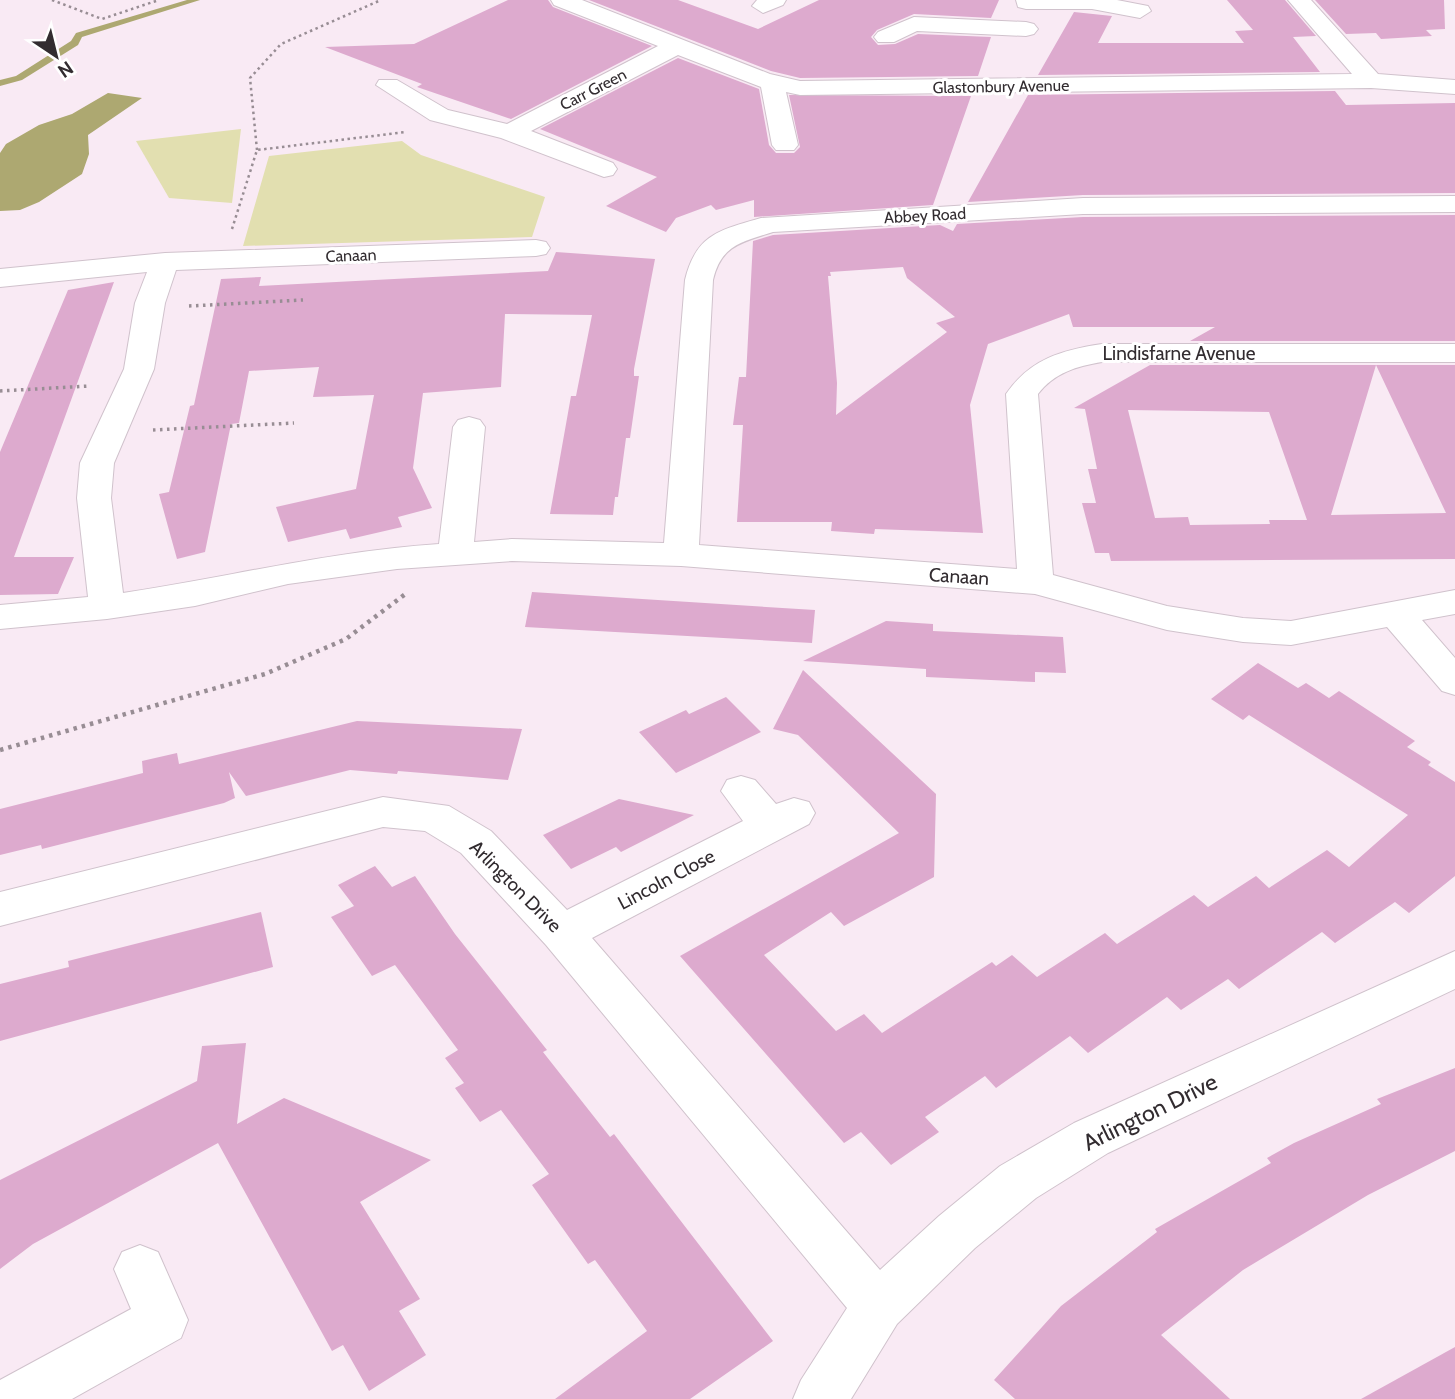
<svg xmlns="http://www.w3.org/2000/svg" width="1455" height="1399" viewBox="0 0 1455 1399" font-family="Cabin,sans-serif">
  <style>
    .green { fill: #e2dfb0 }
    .water { fill: #ada871 }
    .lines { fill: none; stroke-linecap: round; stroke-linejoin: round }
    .stream { fill: #ada871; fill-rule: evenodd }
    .building { fill: #ddaace; fill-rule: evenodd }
    .minor-casing { stroke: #d0c2cc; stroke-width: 2 }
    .path-far2 { stroke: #988d94; stroke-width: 2.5; stroke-dasharray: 2.5 3.5; stroke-linecap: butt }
    .path-far1 { stroke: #988d94; stroke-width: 3.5; stroke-dasharray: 2.5 4.5; stroke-linecap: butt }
    .path { stroke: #988d94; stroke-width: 4.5; stroke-dasharray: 3.5 5; stroke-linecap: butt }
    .minor { fill: #fff; fill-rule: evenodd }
    .labels { text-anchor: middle; stroke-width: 6; stroke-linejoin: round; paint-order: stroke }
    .far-street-label { font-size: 16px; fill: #322c30; stroke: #fff }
    .street-label { font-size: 19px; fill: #322c30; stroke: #fff }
    .near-street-label { font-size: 23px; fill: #322c30; stroke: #fff }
  </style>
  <rect width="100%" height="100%" fill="#f9eaf4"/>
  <g class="green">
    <path d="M241 129 232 203 169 198 136 141Z"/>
    <path d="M402 141 421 155 545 197 532 237 243 246 269 156Z"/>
  </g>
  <path class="water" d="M108 93 142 98 88 135 89 154 82 174 39 202 20 210 0 211V153L6 144 39 125 72 114Z"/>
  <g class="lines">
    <path class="stream" d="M187 0H200L82 37 78 45 22 80 0 86V80L16 76 71 41 76 33Z"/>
  </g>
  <g class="building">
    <path d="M508 0H548L553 7 652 46 511 119 417 87 422 84 325 47 414 44Z"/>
    <path d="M589 0H678L758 29 819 0H999L991 18 914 14 877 30 871 37 878 45 895 44 918 34 991 37 978 76 800 78 771 71Z"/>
    <path d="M1227 0H1285L1316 36 1293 37 1320 72 1038 75 1074 12 1112 16 1098 43H1244L1235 31 1253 30Z"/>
    <path d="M1315 0H1444L1445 29 1426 30 1432 36 1381 39 1376 33 1346 34Z"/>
    <path d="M678 58 759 89 769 145 776 153H794L800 147 789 95 971 96 933 205 754 217V200L716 210 711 205 676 218 666 232 606 206 657 177 540 129Z"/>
    <path d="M1335 91 1346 105 1455 103V193L1083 195 968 202 1028 95Z"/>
    <path d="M1455 215V341H1190L1215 327H1073L1069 314 988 344 970 405 983 533 875 529 874 534 831 531 832 522H737L743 425H733L739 377H746L753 241 773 235 940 225 953 231 957 224 1083 217ZM903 267 907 278 955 317 936 323 947 332 836 415 837 383 828 276H831L830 272Z"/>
    <path d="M556 252 655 259 634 369V376H639L630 438H626L618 497H615L613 515 550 514 571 396H576L592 315 505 314 501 387 423 393 413 468 432 508 398 517 402 527 350 539 346 529 288 542 276 507 356 489 374 395 313 397 319 367 249 371 239 423 231 424 205 552 177 559 159 494 169 492 190 406 194 405 221 279 261 277 259 286 548 271Z"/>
    <path d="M114 282 14 557H74L58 594 0 595V452L68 290Z"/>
    <path d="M1150 365H1376L1331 515 1446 513 1376 365H1455V559L1111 561 1109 553H1095L1082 503H1096L1088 469H1097L1085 409 1074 408ZM1128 410 1269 412 1307 520H1269L1270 524 1190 525 1188 517 1155 518Z"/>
    <path d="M532 592 815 610 812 643 525 627Z"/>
    <path d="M886 621 933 624V631L1063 637 1066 673 1035 672V682L926 677V669L803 661Z"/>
    <path d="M1258 663 1298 688 1306 683 1329 698 1339 691 1415 741 1407 747 1431 762 1428 765 1455 782V876L1409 913 1395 902 1335 943 1322 932 1239 989 1228 979 1181 1010 1167 997 1088 1053 1070 1036 996 1088 985 1076 925 1117 939 1132 891 1165 861 1132 844 1143 680 956 899 833 798 735 773 729 803 670 936 794 934 877 844 926 831 912 764 955 836 1031 864 1014 882 1033 992 962 996 966 1012 955 1037 977 1105 933 1117 944 1194 895 1208 907 1256 876 1269 888 1327 850 1349 867 1408 815 1249 715 1243 720 1211 699Z"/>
    <path d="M726 697 761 732 676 773 639 732 686 710 689 714Z"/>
    <path d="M357 721 522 729 508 780 398 771 397 774 350 770 246 796 229 772 235 798 224 803 42 849 41 845 0 855V809L143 773 142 761 177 753 179 764Z"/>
    <path d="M619 799 694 815 621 852 616 847 571 869 543 835Z"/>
    <path d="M375 866 392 887 415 876 455 934 547 1050 543 1052 610 1137 614 1134 773 1341 690 1399H555L647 1331 595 1260 588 1264 532 1185 549 1174 501 1110 480 1122 455 1088 464 1083 445 1058 458 1050 395 965 372 976 331 917 354 906 338 885Z"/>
    <path d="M261 912 273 967 0 1041V984L69 967 68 961Z"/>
    <path d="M246 1043 237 1124 284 1098 431 1160 360 1202 420 1299 399 1311 426 1355 369 1391 343 1345 332 1351 218 1143 33 1244 0 1269V1180L197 1081 202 1046Z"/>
    <path d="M1455 1068V1151L1368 1195 1243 1270 1161 1335 1230 1399H1015L994 1380 1061 1306 1157 1232 1155 1229 1271 1163 1267 1158 1294 1143 1381 1104 1377 1099Z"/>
    <path d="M1455 1347V1399H1361Z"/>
  </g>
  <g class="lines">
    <defs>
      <g id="minor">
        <path d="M551 0H582L770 74 800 81 1352 74 1288 0H1311L1378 74 1455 80V94L1371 88 800 95 786 92 798 145 794 150H776L772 145 761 87 678 55 531 131 613 163 617 169 613 175 604 177 501 138 430 120 376 85 379 80H397L448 110 507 124 658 46 554 5Z"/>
        <path d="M786 0 783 5 763 13 752 6 757 0Z"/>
        <path d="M1016 0H1117L1148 6 1151 11 1140 18 1092 9H1026L1018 7Z"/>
        <path d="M914 17 1026 22 1034 24 1038 29 1034 34 1026 36 917 31 894 42H878L874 37 878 32Z"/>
        <path d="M1455 196V212L1083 214 773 232C742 242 721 245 713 280L699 545 1017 569 1006 394C1030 359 1062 350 1102 344H1455V362H1102C1077 366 1054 373 1038 394L1053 575 1167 606 1243 618 1291 621 1455 590V614L1422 620 1455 658V695L1442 691 1387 627 1291 645 1243 642 1167 630 1035 594 681 566 512 561 397 569 288 584 195 606 107 619 0 629V605L88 597 77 498 80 463 124 369 135 303 147 272 0 287V269L165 253 536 240 546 242 550 248 546 254 536 256 176 270 165 303 154 369 114 463 111 498 123 593C229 577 332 551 439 544L453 427 458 420 469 417 480 420 485 427 474 542 512 539 664 543 685 280C696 234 720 230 761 218L1083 198Z"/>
        <path d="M741 776 755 780 776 804 794 798 809 802 815 813 809 824 592 938 880 1270 939 1216 1000 1166 1074 1123 1455 951V989L1108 1153 1036 1198 975 1248 897 1324 851 1399H793L801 1380 847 1308 546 945 461 853 425 831 383 827 0 926V892L383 797 449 806 491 831 567 910 743 821 721 791 727 780Z"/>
        <path d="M140 1245 158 1252 188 1320 181 1338 72 1399H0V1380L131 1309 114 1269 122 1252Z"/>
      </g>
    </defs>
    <use href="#minor" class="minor-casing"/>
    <g class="path-far2">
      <path d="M52 0 102 19 159 0"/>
      <path d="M257 150 250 78 281 44 381 0"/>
      <path d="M232 229 257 150 406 132"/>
    </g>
    <g class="path-far1">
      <path d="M189 306 303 300"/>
      <path d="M0 391 89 386"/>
      <path d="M153 430 294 423"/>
    </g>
    <path class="path" d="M0 750 265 674 346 639 408 592"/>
    <use href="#minor" class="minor"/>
  </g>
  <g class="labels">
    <g class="far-street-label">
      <text transform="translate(1001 86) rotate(-1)" y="6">Glastonbury Avenue</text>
      <text transform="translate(593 89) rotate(-27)" y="6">Carr Green</text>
      <text transform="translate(925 215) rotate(-3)" y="6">Abbey Road</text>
      <text transform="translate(351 255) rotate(-2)" y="6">Canaan</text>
    </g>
    <g class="street-label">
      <text x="1179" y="360">Lindisfarne Avenue</text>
      <text transform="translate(959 576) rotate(4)" y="7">Canaan</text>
      <text transform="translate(666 879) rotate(-28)" y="7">Lincoln Close</text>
      <text transform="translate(516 886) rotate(45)" y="7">Arlington Drive</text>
    </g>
    <g class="near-street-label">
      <text transform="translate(1150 1112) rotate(-26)" y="8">Arlington Drive</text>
    </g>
  </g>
  <g transform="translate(56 56) rotate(145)" stroke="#ffffff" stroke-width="5" paint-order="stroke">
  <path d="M0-5L12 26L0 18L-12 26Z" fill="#322c30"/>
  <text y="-10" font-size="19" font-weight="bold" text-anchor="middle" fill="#322c30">N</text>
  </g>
</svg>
